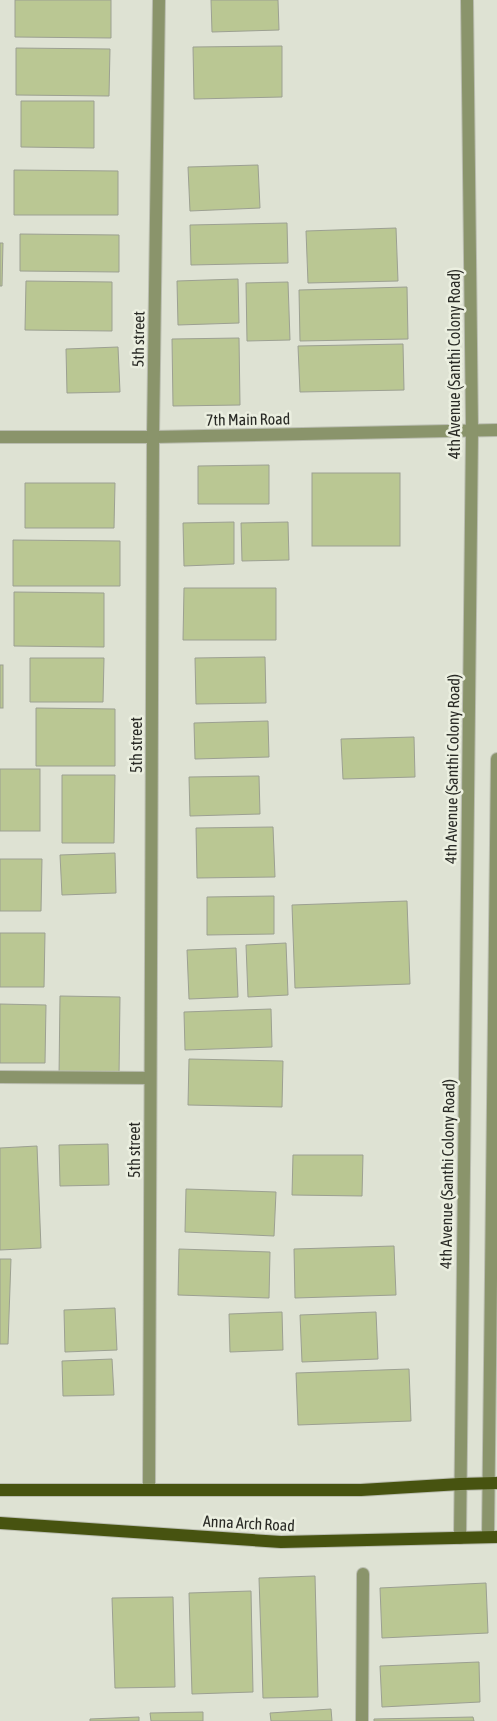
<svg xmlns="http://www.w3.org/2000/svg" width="497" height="1721" viewBox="0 0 497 1721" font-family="'Asap Condensed',sans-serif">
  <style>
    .building { fill: #bac793; stroke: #9ca092 }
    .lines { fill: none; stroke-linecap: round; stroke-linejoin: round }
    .minor-casing { stroke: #babdb0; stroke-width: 14 }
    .major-casing { stroke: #babdb0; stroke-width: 14 }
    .minor { stroke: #8a946b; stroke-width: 12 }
    .major { stroke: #475310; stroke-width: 12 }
    .labels { text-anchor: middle; stroke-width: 5; stroke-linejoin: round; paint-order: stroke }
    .street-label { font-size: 16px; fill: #292a25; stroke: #ebefe0 }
  </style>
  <rect width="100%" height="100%" fill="#dee2d3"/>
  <g class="building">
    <path d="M15 0H111V38L15 37Z"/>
    <path d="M211 0H278L279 30 212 32Z"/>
    <path d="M282 46V97L194 99 193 47Z"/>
    <path d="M16 48 110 49 109 96 16 95Z"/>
    <path d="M21 101H94V148L21 147Z"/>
    <path d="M258 165 260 208 190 211 188 167Z"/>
    <path d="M14 170 118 171V215H14Z"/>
    <path d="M287 223 288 263 191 265 190 225Z"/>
    <path d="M396 228 398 281 308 283 306 231Z"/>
    <path d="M20 234 119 235V272L20 271Z"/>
    <path d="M0 243H3L2 286H0Z"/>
    <path d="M238 279 239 323 178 325 177 281Z"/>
    <path d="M26 281 112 282V331L25 330Z"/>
    <path d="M288 282 290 340 247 341 246 283Z"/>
    <path d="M407 287 408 339 300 341 299 290Z"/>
    <path d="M239 338 240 405 173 406 172 339Z"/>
    <path d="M403 344 404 390 300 392 298 346Z"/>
    <path d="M118 347 120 392 67 393 66 349Z"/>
    <path d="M269 465V504H198V466Z"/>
    <rect x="312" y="473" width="88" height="73"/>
    <path d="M25 483H115L114 528H25Z"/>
    <path d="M234 522V564L184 566 183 523Z"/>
    <path d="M288 522 289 560 242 561 241 523Z"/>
    <path d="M13 540 120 541V586H13Z"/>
    <path d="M184 588H276V640H183Z"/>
    <path d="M14 592 104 593V647L14 646Z"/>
    <path d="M265 657 266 703 196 704 195 658Z"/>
    <path d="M30 658H104L103 702H30Z"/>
    <rect x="0" y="665" width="3" height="43"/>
    <path d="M36 708 115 709V766H36Z"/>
    <path d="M268 721 269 757 195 759 194 723Z"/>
    <path d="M414 737 415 777 343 779 341 739Z"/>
    <rect x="0" y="769" width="40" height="62"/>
    <path d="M62 775H115L114 843H62Z"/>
    <path d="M259 776 260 814 190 816 189 777Z"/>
    <path d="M273 827 275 877 197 878 196 828Z"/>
    <path d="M115 853 116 893 62 895 60 855Z"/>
    <path d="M0 859H42L41 911H0Z"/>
    <path d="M274 896V934L207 935V897Z"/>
    <path d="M407 901 410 984 295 988 292 905Z"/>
    <path d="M0 933H45L44 987H0Z"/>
    <path d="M286 943 288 995 248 997 246 945Z"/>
    <path d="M236 948 238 997 189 999 187 950Z"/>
    <path d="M60 996 120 997 119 1077H59Z"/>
    <path d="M0 1004 46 1005 45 1063H0Z"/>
    <path d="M271 1009 272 1047 185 1050 184 1012Z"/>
    <path d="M189 1059 283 1061 282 1107 188 1105Z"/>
    <path d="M108 1144 109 1185 60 1186 59 1145Z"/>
    <path d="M37 1146 41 1248 0 1250V1148Z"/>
    <path d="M293 1155H363L362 1196 292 1195Z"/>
    <path d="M186 1189 276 1192 274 1236 185 1232Z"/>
    <path d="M394 1246 396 1295 295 1298 294 1249Z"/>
    <path d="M179 1249 270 1252 269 1298 178 1295Z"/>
    <path d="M0 1259H11L8 1344H0Z"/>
    <path d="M115 1308 117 1350 65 1352 64 1310Z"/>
    <path d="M282 1312 283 1350 230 1352 229 1314Z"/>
    <path d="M376 1312 378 1359 302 1362 300 1315Z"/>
    <path d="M112 1359 114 1395 63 1396 62 1361Z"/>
    <path d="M409 1369 411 1421 298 1425 296 1373Z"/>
    <path d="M315 1576 318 1697 263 1698 259 1578Z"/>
    <path d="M486 1583 488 1633 382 1638 380 1588Z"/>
    <path d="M251 1591 253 1692 192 1694 189 1593Z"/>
    <path d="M173 1597 175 1687 115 1688 112 1598Z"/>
    <path d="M479 1662 480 1702 382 1707 380 1666Z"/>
    <path d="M331 1709 332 1721H271L270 1713Z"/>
    <path d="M203 1712V1721H151L150 1713Z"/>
    <path d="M139 1717V1721H90V1719Z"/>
    <path d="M473 1717 474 1721H374V1719Z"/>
  </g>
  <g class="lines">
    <defs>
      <g id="minor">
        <path d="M0 437H153L497 430"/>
        <path d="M0 1077 150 1078"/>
        <path d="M149 1489 153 437 159 0"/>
        <path d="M488 1537 497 759"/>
        <path d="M460 1538 472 430 467 0"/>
        <path d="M362 1721 363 1574"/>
      </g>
      <g id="major">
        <path d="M0 1490H361L460 1484 497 1483"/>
        <path d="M0 1523 281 1542 497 1537"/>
      </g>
    </defs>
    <use href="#minor" class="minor-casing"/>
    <use href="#major" class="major-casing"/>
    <use href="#minor" class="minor"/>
    <use href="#major" class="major"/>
  </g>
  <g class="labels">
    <g class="street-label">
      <text transform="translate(138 339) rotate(-89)" y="6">5th street</text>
      <text transform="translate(454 364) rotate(-90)" y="6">4th Avenue (Santhi Colony Road)</text>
      <text transform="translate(248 419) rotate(-1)" y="6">7th Main Road</text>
      <text transform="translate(136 745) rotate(-90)" y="6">5th street</text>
      <text transform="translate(452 769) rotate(-89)" y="6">4th Avenue (Santhi Colony Road)</text>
      <text transform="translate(134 1150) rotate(-90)" y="6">5th street</text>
      <text transform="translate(447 1174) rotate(-89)" y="6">4th Avenue (Santhi Colony Road)</text>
      <text transform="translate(249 1523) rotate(3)" y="6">Anna Arch Road</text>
    </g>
  </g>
</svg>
